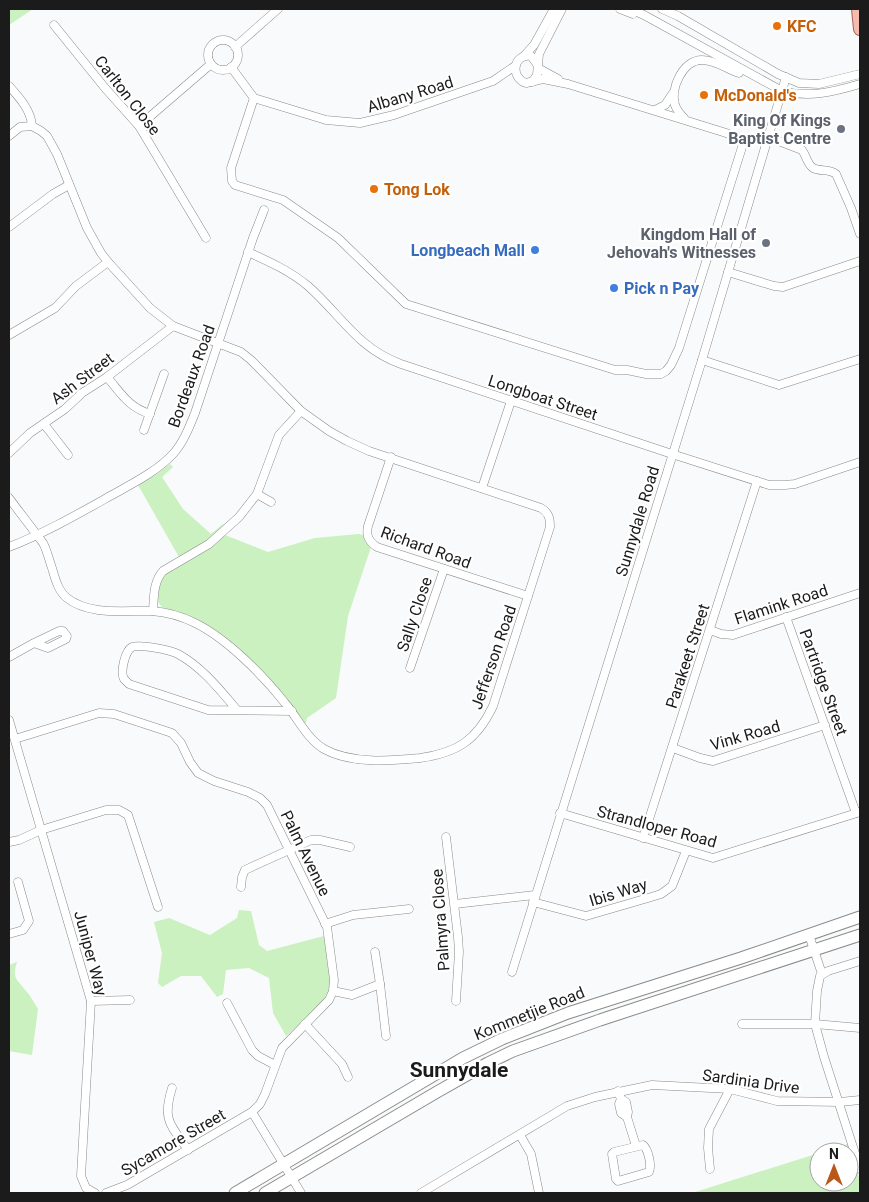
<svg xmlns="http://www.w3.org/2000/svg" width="869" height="1202" viewBox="0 0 869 1202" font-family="Roboto,sans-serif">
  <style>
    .green { fill: #caf1bf }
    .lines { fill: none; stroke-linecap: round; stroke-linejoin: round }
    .minor-casing { stroke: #888a8b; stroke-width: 9 }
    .secondary-casing { stroke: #888a8b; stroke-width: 13 }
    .primary-casing { stroke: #a56659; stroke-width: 14 }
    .minor { stroke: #fff; stroke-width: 8 }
    .secondary { stroke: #fff; stroke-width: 11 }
    .primary { stroke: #f6bbaf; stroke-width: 12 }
    .food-dot { fill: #e8710a; stroke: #fff; stroke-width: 2 }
    .worship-dot { fill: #6b7280; stroke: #fff; stroke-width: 2 }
    .shop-dot { fill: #3f7fe0; stroke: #fff; stroke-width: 2 }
    .labels { text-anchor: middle; stroke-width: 4.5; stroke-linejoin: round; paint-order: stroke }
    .food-label { font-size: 16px; font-weight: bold; fill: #c56008; stroke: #fff; text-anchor: start }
    .street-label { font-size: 16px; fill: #1b1b1c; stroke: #fff }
    .worship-label { font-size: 16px; font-weight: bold; fill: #5b616d; stroke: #fff; text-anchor: end }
    .shop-label { font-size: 16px; font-weight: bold; fill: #366cbe; stroke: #fff; text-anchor: end }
    .district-label { font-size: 21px; font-weight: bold; fill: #1b1b1c; stroke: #fff }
  </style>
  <rect width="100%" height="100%" fill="#f8fafb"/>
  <g class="green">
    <path d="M9 9H33L9 25Z"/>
    <path d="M170 464 173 467 162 477 183 509 211 534 223 524 225 526 207 541 179 557 138 485 154 476Z"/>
    <path d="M359 534 363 535 365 541 371 547 348 616 336 698 307 718 306 723H304L276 686 221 635 199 620 162 607 158 602 159 586 163 576 225 535 268 552 315 538Z"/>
    <path d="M239 910 251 911 259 945 267 951 324 936C326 947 332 972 330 983 327 1006 301 1021 286 1036L273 1013 269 978 249 968 226 970 223 994 217 997 201 976H181L162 987 158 983 162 953 154 922 169 918 210 935 237 918Z"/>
    <path d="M17 962C11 979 18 980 26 991 31 996 34 1003 38 1009L32 1055 9 1051V965Z"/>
    <path d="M848 1144 860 1180V1193H692L819 1153V1182H849V1152H822Z"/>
  </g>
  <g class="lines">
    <defs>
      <g id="minor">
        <path d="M620 9 633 14"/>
        <path d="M630 9 644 15 782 91C809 98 833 92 860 84"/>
        <path d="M662 9 678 16 778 74 799 83 819 84 860 74"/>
        <path d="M54 25 105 88 139 126 206 238"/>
        <circle cx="223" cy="55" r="15"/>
        <path d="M235 47 278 9"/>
        <path d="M524 56 534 45 554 9"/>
        <path d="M231 67 254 98 326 120 360 123 394 115 493 81 515 66"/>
        <path d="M538 68 558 79"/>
        <path d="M532 82 537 75 539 54 562 9"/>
        <path d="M9 86C19 97 31 110 32 126"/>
        <path d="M254 98 231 168 232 181 235 185 283 200 338 238 406 304 615 370H627L646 374H661L666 371 671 365 679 348 743 144 738 137 723 132 568 84 543 79 526 83C510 78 513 53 531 56L537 64"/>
        <path d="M655 110 665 105 673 93"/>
        <path d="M684 118C680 114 677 111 675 105 670 88 683 60 702 60 715 60 727 69 739 73"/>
        <path d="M139 126 211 64"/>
        <path d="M9 136 20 127 32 126 41 131 47 136 57 154 87 228 101 253 108 262 150 308 173 326 241 352 251 360 301 411 329 431 347 441 369 451 541 508C549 513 550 518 550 527L493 706C477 740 457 753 420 758 390 761 351 764 324 749 307 739 297 717 285 703 263 675 226 638 195 623 181 616 167 612 151 611 125 610 90 616 67 598 58 591 55 578 52 568 49 560 47 550 43 543 32 528 20 513 9 498"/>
        <path d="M768 137 802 150C806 155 807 164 813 168 820 172 829 168 836 174L851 208 860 234"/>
        <path d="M9 227 53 194 69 185"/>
        <path d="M248 252C270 262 290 271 308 286 341 315 357 348 401 364L672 454 769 485H785L795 484 860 462"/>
        <path d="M728 272 774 286 783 287 860 261"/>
        <path d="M9 335 55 308 76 286 108 262"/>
        <path d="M702 360 779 385 860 359"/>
        <path d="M107 377C121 393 128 407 150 414"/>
        <path d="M44 424 68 455"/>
        <path d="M144 430 164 374"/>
        <path d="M9 453 30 433 65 409 82 393 107 377 173 326"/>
        <path d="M391 457 368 526C366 535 368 541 377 547L528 596"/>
        <path d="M482 488 511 401"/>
        <path d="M257 494 271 502"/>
        <path d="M9 547C45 533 78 514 112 495 133 483 156 472 173 454 183 443 189 428 195 413L253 238 264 210"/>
        <path d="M153 611C154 598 153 582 163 571L209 544 239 517 257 494 279 435 301 411"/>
        <path d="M786 617 856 813"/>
        <path d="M710 630 721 634 733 635 860 593"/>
        <path d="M9 657 34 643 59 631H63L67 636 66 639 48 648 34 643"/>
        <path d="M410 668 444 569"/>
        <path d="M237 710C220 690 202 667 178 654 170 650 141 644 132 647 125 651 120 672 124 679 124 679 129 684 129 684L208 710 292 711"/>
        <path d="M9 720 91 1001 81 1176 86 1188 95 1193"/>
        <path d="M15 739 99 713 114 714 172 733 181 743 190 762 198 773 214 781 248 792 260 798 267 805 327 927 334 980 333 991 329 1000 282 1048 265 1094 260 1104 252 1112 127 1185 106 1193"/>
        <path d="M673 748 700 758 713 761 825 725"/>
        <path d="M560 813 713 858 860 812"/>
        <path d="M446 837 458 937 459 952 456 1001"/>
        <path d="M643 838 757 481"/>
        <path d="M9 842 19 840 41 830 106 810H119L128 815 158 907"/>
        <path d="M241 887 242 877 245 870 311 840H320L350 847"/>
        <path d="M533 902 586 916 648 898 661 894 672 886 686 851"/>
        <path d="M455 904 535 895"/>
        <path d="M325 924 353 915 409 909"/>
        <path d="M9 934 23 930 29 921 18 882"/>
        <path d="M809 935 822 974"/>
        <path d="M860 961 828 971 820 976 817 991 815 1024 824 1057 860 1169"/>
        <path d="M512 972 702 360 786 77"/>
        <path d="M380 984 386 1036"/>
        <path d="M333 991 352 995 380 984 375 952"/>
        <path d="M91 1001 130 1000"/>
        <path d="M227 1003 252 1050 258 1056 275 1065"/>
        <path d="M305 1024 342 1064 348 1077"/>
        <path d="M742 1024H815L860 1028"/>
        <path d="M172 1088C162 1120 170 1124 188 1150"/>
        <path d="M618 1091 621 1099 626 1102 628 1112 627 1117 636 1146"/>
        <path d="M621 1099 619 1104 621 1113 627 1117"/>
        <path d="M252 1112 301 1193"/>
        <path d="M520 1135 531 1154 539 1193"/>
        <path d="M643 1145C648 1149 652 1165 649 1172L618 1181 616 1179 612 1154 614 1152Z"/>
        <path d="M710 1169 708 1148 709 1129 730 1089"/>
        <path d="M421 1193 567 1106 595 1097 652 1085 730 1089 777 1101 840 1102 860 1100"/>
      </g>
      <g id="secondary">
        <path d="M235 1193 463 1058 502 1039 568 1013 741 958 860 917"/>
        <path d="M265 1193 437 1092 488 1063 513 1051 600 1020 860 935"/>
      </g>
      <path id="primary" d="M858 9 860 29"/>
    </defs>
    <use href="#minor" class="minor-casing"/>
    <use href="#secondary" class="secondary-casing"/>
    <use href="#primary" class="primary-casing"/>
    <use href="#minor" class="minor"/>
    <use href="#secondary" class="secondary"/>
    <use href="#primary" class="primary"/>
  </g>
  <g class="food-dot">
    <circle cx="777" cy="26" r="5"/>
    <circle cx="704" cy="95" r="5"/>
    <circle cx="374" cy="189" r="5"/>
  </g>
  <g class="worship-dot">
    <circle cx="841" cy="129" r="5"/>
    <circle cx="766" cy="243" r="5"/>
  </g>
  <g class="shop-dot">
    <circle cx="535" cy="250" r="5"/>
    <circle cx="614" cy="288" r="5"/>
  </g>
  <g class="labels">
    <g class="food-label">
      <text x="787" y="32">KFC</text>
      <text x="714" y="101">McDonald's</text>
      <text x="384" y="195">Tong Lok</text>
    </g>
    <g class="street-label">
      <text transform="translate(410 94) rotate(-17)" y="6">Albany Road</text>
      <text transform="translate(128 95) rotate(52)" y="6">Carlton Close</text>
      <text transform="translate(191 376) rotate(-70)" y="6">Bordeaux Road</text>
      <text transform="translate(82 378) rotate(-37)" y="6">Ash Street</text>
      <text transform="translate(543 397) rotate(18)" y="6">Longboat Street</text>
      <text transform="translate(637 521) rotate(-73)" y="6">Sunnydale Road</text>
      <text transform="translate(426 547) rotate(20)" y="6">Richard Road</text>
      <text transform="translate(781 604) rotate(-18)" y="6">Flamink Road</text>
      <text transform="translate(414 614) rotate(-71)" y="6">Sally Close</text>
      <text transform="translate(687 656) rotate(-72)" y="6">Parakeet Street</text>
      <text transform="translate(493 657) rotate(-71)" y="6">Jefferson Road</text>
      <text transform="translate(824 682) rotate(70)" y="6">Partridge Street</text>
      <text transform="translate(745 735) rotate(-16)" y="6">Vink Road</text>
      <text transform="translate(657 826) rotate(15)" y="6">Strandloper Road</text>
      <text transform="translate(306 853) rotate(64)" y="6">Palm Avenue</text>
      <text transform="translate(618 892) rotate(-17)" y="6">Ibis Way</text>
      <text transform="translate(440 920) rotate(-94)" y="6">Palmyra Close</text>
      <text transform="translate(91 953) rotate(75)" y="6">Juniper Way</text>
      <text transform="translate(529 1013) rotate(-22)" y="6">Kommetjie Road</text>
      <text transform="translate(751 1081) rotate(8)" y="6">Sardinia Drive</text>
      <text transform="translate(173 1142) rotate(-30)" y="6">Sycamore Street</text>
    </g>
    <g class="worship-label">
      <text x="831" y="126">King Of Kings<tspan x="831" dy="18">Baptist Centre</tspan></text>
      <text x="756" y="240">Kingdom Hall of<tspan x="756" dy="18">Jehovah's Witnesses</tspan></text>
    </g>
    <g class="shop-label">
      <text x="525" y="256">Longbeach Mall</text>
      <text x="624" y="294" text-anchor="start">Pick n Pay</text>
    </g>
    <g class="district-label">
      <text x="459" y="1077">Sunnydale</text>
    </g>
  </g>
  <rect width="869" height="1202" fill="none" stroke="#1b1b1c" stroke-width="20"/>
  <g transform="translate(834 1167)"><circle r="24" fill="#ffffff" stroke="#a4a4a4"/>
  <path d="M0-4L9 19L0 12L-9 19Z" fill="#b95819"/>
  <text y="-8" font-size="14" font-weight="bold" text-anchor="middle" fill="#1b1b1c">N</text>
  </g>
</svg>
